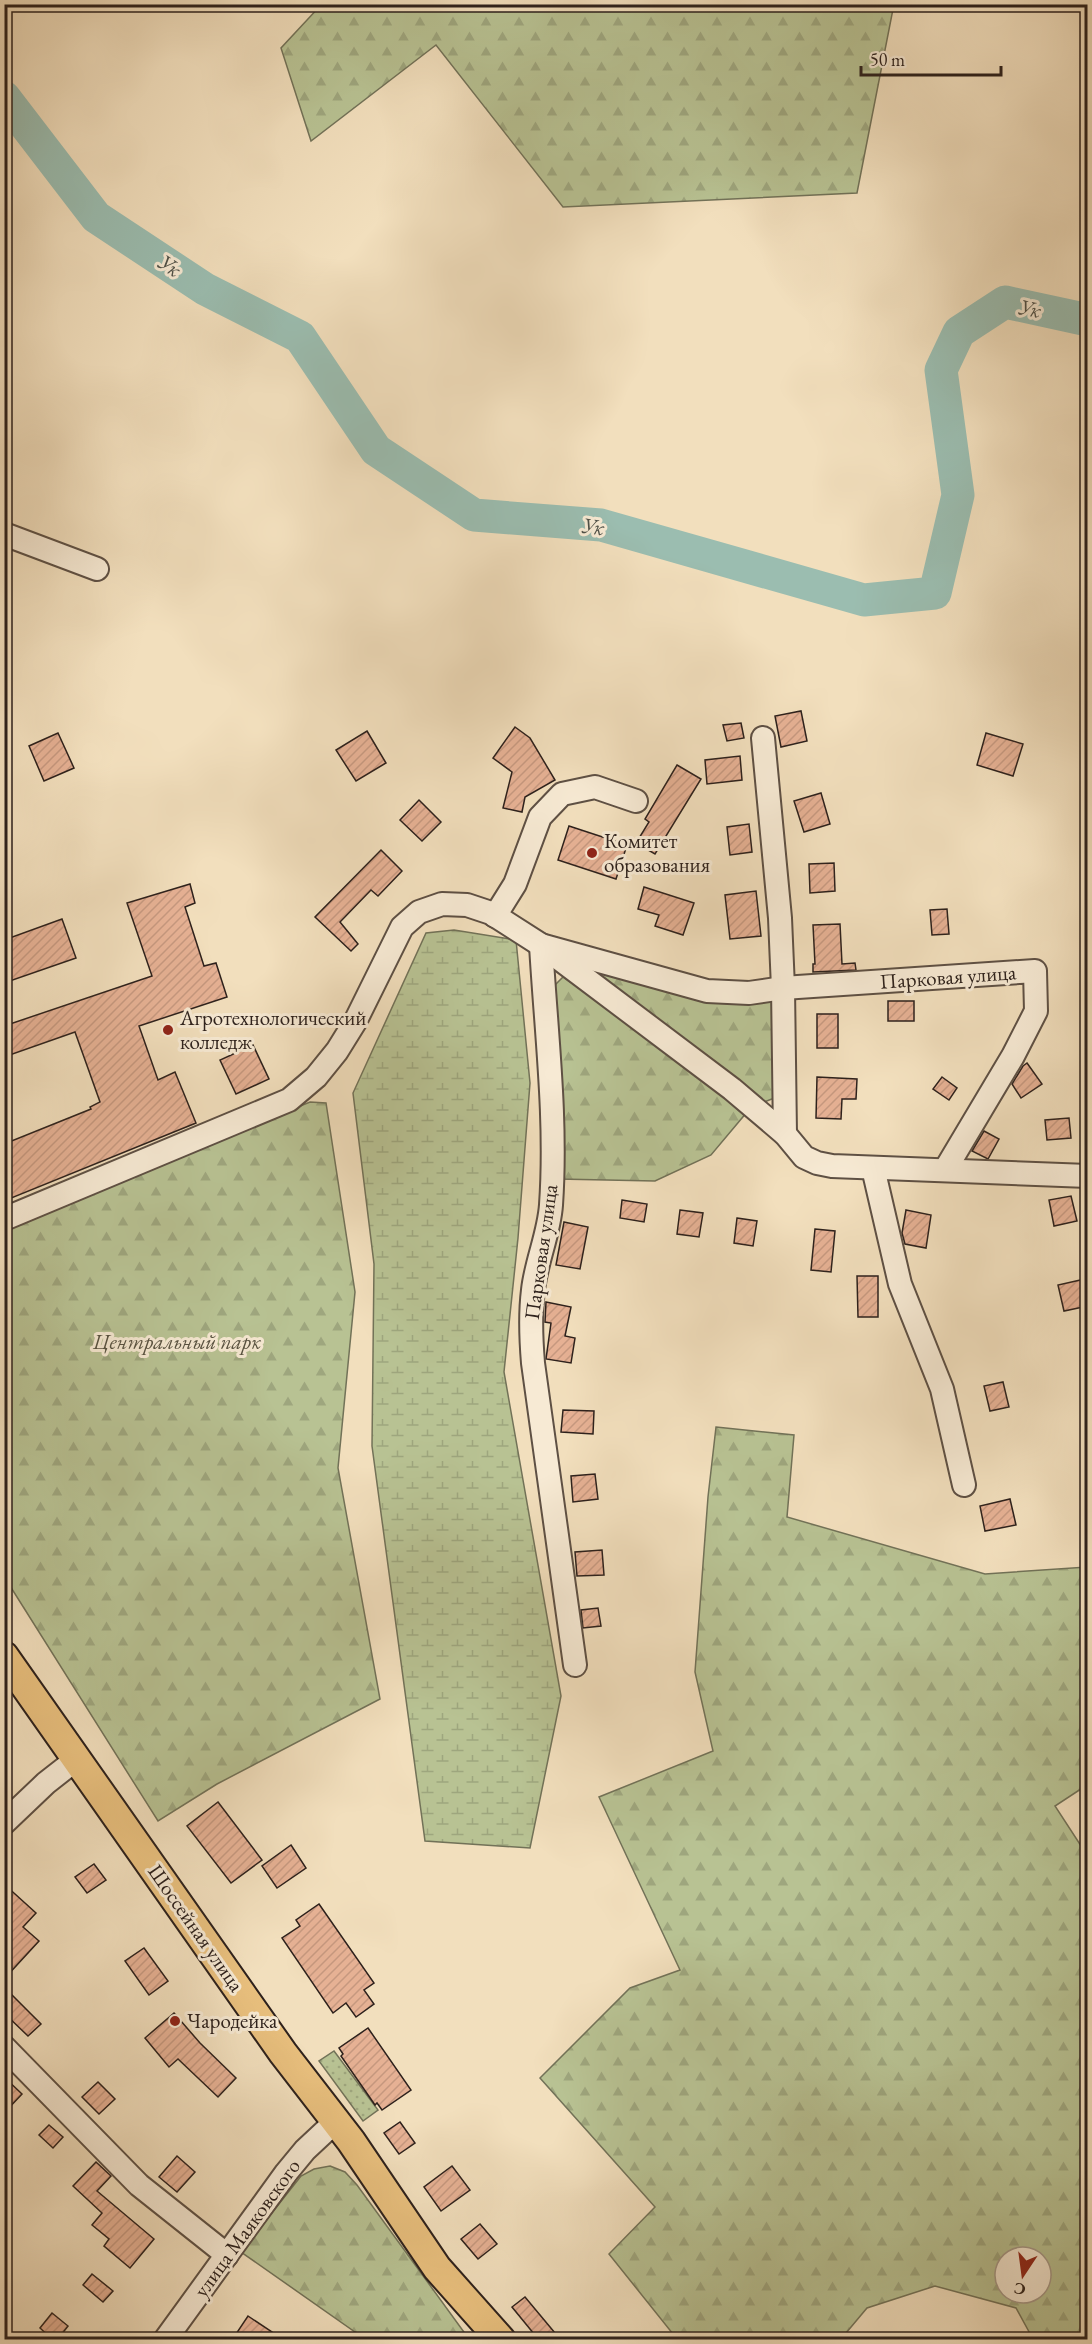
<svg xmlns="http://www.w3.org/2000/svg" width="1092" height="2344" viewBox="0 0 1092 2344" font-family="'EB Garamond',serif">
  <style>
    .grass { fill: url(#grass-dots); stroke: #727258; stroke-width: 1.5 }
    .forest { fill: url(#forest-firs); stroke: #727258; stroke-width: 1.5; fill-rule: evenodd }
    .wetland { fill: url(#wetland-marsh); stroke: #727258; stroke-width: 1.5 }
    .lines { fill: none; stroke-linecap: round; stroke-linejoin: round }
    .river { stroke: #9bbdb0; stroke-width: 33 }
    .building { fill: url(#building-hatch); stroke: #2d211c; stroke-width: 1.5 }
    .minor-casing { stroke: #5e5044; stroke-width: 26 }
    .major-casing { stroke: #2d211c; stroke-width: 32 }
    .minor { stroke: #f7ead4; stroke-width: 22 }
    .major { stroke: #e9c07e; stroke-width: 28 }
    .poi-dot { fill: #8f2418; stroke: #f7ead4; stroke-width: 2 }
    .labels { text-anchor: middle; stroke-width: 6; stroke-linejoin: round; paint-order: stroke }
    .poi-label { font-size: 21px; fill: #2d211c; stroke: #f7ead4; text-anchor: start }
    .street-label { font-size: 21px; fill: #2d211c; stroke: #f7ead4 }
    .park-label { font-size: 21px; font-style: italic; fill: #575140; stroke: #f7ead4 }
    .water-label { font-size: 22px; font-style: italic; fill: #4e5048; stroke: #f7ead4 }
  </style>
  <defs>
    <pattern id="grass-dots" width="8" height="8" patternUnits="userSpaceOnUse" patternTransform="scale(1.5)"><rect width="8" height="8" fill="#b8c293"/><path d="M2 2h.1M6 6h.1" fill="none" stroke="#9ea67e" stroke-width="1.8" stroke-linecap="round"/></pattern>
    <pattern id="forest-firs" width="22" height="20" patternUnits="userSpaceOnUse" patternTransform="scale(1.5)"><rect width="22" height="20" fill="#b8c293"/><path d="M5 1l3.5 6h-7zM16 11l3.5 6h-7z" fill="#9ea67e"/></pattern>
    <pattern id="wetland-marsh" width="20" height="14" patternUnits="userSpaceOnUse" patternTransform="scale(1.5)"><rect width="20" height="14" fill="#b8c293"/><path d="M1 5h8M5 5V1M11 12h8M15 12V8" fill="none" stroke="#9ea67e"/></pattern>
    <pattern id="building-hatch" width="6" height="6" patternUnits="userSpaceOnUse" patternTransform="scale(1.5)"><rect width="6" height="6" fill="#e6b194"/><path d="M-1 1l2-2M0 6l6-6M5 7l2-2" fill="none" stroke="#c6987f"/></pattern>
  </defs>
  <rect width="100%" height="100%" fill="#f2dfbd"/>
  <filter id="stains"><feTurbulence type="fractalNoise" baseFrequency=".00333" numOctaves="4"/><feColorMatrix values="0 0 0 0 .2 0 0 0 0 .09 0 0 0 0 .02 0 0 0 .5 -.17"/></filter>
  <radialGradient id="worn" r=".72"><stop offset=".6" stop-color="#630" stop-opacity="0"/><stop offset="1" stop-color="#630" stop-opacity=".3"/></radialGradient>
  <path class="grass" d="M334 2051 378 2110 363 2121 319 2061Z"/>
  <g class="forest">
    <path d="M321 5V4L906 5 893 9 857 193 563 207 436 45 311 141 281 48Z"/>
    <path d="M579 965 778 995 777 1097 759 1104Z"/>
    <path d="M563 977 671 1052 747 1112 711 1155 655 1181 558 1179 548 992Z"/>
    <path d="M310 1102 326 1103 355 1292 338 1468 380 1699 217 1784 158 1821 5 1578V1227Z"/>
    <path d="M716 1427 794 1435 787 1517 985 1574 1087 1567V1785L1055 1806 1087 1855V2339H1033L1016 2308 935 2286 867 2308 841 2339H677L609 2254 655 2207 540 2078 630 1988 680 1970 599 1797 713 1751 695 1672 708 1497ZM1005 2257H1041V2293H1005Z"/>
    <path d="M330 2166 345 2172 357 2185 469 2339H365L241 2252 301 2176 314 2169Z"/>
  </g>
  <path class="wetland" d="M454 930 516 940 530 1083 518 1238 504 1372 561 1696 530 1848 425 1841 372 1446 374 1264 353 1093 426 933Z"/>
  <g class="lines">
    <path class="river" d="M4 97 96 217 205 289 300 337 376 450 474 515 601 525 864 600 935 593 958 495 941 370 959 332 1005 302 1088 320"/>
  </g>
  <g class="building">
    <path d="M801 711 807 741 781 747 775 716Z"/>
    <path d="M741 723 744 738 727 741 723 725Z"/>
    <path d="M515 727 530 738 555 780 525 797 522 812 503 808 512 772 493 758Z"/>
    <path d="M367 731 386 763 356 781 336 750Z"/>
    <path d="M58 733 74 768 44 781 29 746Z"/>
    <path d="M986 733 1023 744 1013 776 977 765Z"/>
    <path d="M740 756 742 780 707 784 705 760Z"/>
    <path d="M677 765 701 779 655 854 636 843 649 822 645 819Z"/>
    <path d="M821 793 830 824 804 832 794 801Z"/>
    <path d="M419 800 441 822 422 841 400 820Z"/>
    <path d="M749 824 752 852 730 855 727 827Z"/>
    <path d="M569 826 627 845 616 879 558 860Z"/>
    <path d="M381 850 402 871 378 896 371 890 340 922 358 944 351 951 315 917Z"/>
    <path d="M834 863 835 891 810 893 809 864Z"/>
    <path d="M190 884 195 903 185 907 204 966 216 963 227 997 139 1026 158 1080 175 1072 196 1123 4 1201V1144L91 1109 90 1107 100 1102 75 1032 4 1057V1026L152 976 127 903Z"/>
    <path d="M644 887 694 903 683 935 655 926 659 915 638 909Z"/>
    <path d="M756 891 761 936 730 939 725 895Z"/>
    <path d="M947 909 949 934 932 935 930 910Z"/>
    <path d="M62 919 76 958 4 983V940Z"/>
    <path d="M840 924 842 964 855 963 856 970 813 972V964H815L813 925Z"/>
    <rect x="888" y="1001" width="26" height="20"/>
    <rect x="817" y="1014" width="21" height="34"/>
    <path d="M253 1045 269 1079 236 1094 220 1060Z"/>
    <path d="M1027 1063 1042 1084 1021 1098 1012 1084 1023 1066Z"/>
    <path d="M817 1077 857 1079 856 1099H842L841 1119 816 1118Z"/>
    <path d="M942 1077 957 1088 949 1100 933 1089Z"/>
    <path d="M1069 1118 1071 1138 1047 1140 1045 1120Z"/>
    <path d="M984 1131 999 1139 988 1159 972 1151Z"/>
    <path d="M1071 1196 1077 1221 1054 1226 1049 1200Z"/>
    <path d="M622 1200 647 1204 644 1222 620 1218Z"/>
    <path d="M680 1210 703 1213 699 1237 677 1234Z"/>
    <path d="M906 1210 931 1215 926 1248 905 1244 902 1233Z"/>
    <path d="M737 1218 757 1221 753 1246 734 1243Z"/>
    <path d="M564 1222 588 1227 580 1269 556 1265Z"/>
    <path d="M815 1229 835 1231 831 1272 811 1270Z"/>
    <path d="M857 1276H878V1317H858Z"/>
    <path d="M1085 1279 1088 1306 1064 1311 1058 1285Z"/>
    <path d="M546 1302 571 1307 565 1336 575 1338 571 1363 546 1359 551 1323 545 1322Z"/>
    <path d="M1003 1382 1009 1407 990 1411 984 1386Z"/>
    <path d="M563 1410 594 1411 593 1434 561 1432Z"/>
    <path d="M595 1474 598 1499 573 1502 571 1476Z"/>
    <path d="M1010 1499 1016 1525 985 1531 980 1506Z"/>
    <path d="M602 1550 604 1575 577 1576 575 1552Z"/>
    <path d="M598 1608 601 1626 583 1628 581 1610Z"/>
    <path d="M218 1802 262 1860 231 1883 187 1826Z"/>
    <path d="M291 1845 306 1868 277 1888 262 1866Z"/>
    <path d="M94 1864 106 1880 87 1893 75 1877Z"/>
    <path d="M4 1884 36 1913 23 1927 39 1941 4 1979Z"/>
    <path d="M319 1904 374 1983 364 1990 374 2004 356 2017 346 2003 333 2013 282 1938 300 1926 296 1920Z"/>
    <path d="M144 1948 168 1981 149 1995 125 1961Z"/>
    <path d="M4 1987 41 2024 28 2036 4 2013Z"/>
    <path d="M174 2013 200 2043 236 2078 218 2097 178 2059 169 2067 145 2038Z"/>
    <path d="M368 2028 411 2090 382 2110 377 2103 375 2105 341 2056 343 2054 339 2048Z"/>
    <path d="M4 2077 22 2094 4 2113Z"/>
    <path d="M98 2082 115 2099 99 2114 82 2097Z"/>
    <path d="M400 2122 415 2143 399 2154 384 2133Z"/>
    <path d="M49 2125 63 2137 53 2148 39 2135Z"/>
    <path d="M177 2156 195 2172 177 2192 159 2177Z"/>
    <path d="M96 2162 111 2176 97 2191 154 2239 130 2268 104 2246 109 2239 92 2225 102 2213 73 2186Z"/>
    <path d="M452 2166 470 2190 441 2211 424 2187Z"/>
    <path d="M480 2224 497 2244 478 2259 461 2239Z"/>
    <path d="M92 2274 113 2291 103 2302 83 2285Z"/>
    <path d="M525 2297 555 2333 548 2340H539L512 2307Z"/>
    <path d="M52 2313 68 2326 57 2340H53L40 2328Z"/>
    <path d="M248 2316 284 2340H232Z"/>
  </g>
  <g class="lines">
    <defs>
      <g id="minor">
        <path d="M4 534 97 569"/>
        <path d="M763 738 780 918 783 988 785 1134"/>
        <path d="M495 916 515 884 540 817 562 794 595 787 636 801"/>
        <path d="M873 1168 900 1284 942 1389 964 1485"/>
        <path d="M4 1219 289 1100 316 1077 337 1051 355 1022 402 927 419 912 442 904 467 905 491 913 541 945 732 1089 785 1134 804 1157 817 1163 832 1166 1088 1176"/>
        <path d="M575 1665 533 1363C531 1339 530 1314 533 1290 536 1262 549 1234 551 1205 557 1118 546 1032 541 945L707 991 749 993 783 988 1035 971 1036 1011 1013 1056 945 1170"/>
        <path d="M4 1823 46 1783 78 1758"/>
        <path d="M4 2047 139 2185 227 2255"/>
        <path d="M165 2340 286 2173 305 2150 335 2122"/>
      </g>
      <path id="major" d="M4 1656 283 2053 351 2141 437 2268 501 2340"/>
    </defs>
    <use href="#minor" class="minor-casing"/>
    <use href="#major" class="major-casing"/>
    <use href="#minor" class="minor"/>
    <use href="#major" class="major"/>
  </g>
  <g class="poi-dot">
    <circle cx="592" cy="853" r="6"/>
    <circle cx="168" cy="1030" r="6"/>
    <circle cx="175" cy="2021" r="6"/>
  </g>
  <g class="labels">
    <g class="poi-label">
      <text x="604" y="848">Комитет<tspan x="604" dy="24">образования</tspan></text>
      <text x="180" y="1025">Агротехнологический<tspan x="180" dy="24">колледж</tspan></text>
      <text x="187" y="2028">Чародейка</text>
    </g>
    <g class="street-label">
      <text transform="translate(948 977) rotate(-4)" y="7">Парковая улица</text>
      <text transform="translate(541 1252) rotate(-82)" y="7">Парковая улица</text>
      <text transform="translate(196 1928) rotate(55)" y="7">Шоссейная улица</text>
      <text transform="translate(247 2228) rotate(-54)" y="7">улица Маяковского</text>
    </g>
    <g class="park-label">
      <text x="177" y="1349">Центральный парк</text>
    </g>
    <g class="water-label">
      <text transform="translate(170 265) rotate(33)" y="8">Ук</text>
      <text transform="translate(1030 308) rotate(12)" y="8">Ук</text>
      <text transform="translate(593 526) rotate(8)" y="8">Ук</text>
    </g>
  </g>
  <rect width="1092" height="2344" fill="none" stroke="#f2dfbd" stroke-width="24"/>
  <rect x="6" y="6" width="1080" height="2332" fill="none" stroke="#2d211c" stroke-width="3"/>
  <rect x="12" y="12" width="1068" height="2320" fill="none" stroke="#2d211c" stroke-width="1.5"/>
  <g transform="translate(1023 2275) rotate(193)"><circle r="28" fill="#f7ead4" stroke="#a69a8a" stroke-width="1.5"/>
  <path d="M0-4.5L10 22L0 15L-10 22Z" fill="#8f2418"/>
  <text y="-9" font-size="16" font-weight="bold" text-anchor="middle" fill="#2d211c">С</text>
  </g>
  <path d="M861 66v9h140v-9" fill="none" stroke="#2d211c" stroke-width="3"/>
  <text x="870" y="66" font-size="18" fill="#2d211c" stroke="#f7ead4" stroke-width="4.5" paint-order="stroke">50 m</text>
  <rect width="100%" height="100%" filter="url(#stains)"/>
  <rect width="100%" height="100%" fill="url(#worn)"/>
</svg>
